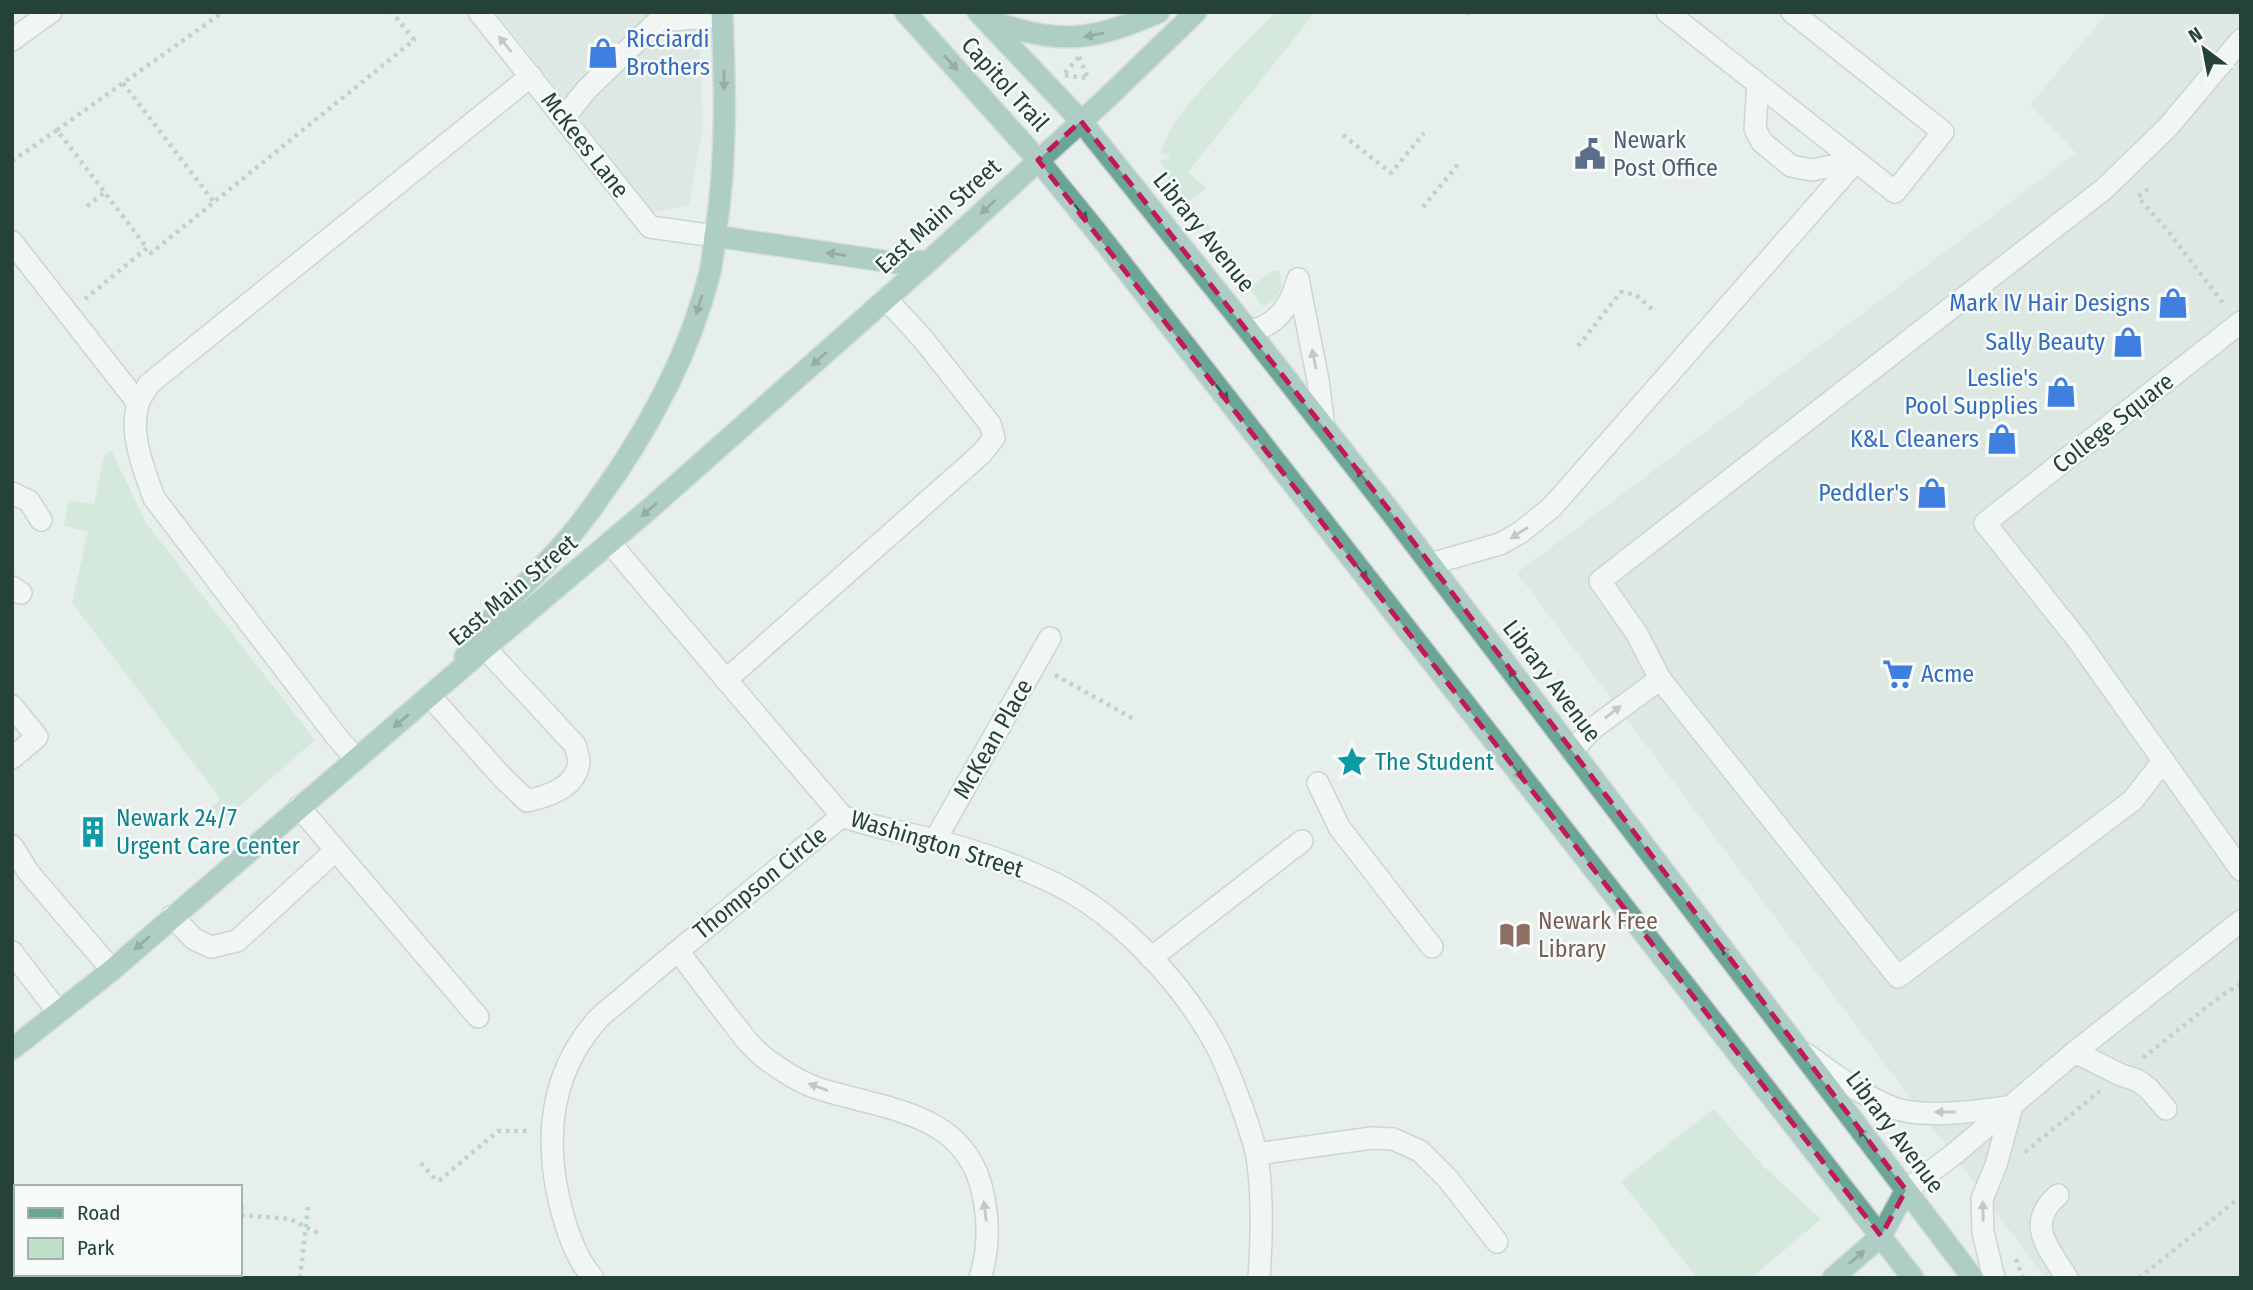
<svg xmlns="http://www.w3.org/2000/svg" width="2253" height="1290" viewBox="0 0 2253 1290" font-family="'Fira Sans Condensed',sans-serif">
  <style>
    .built { fill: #d4dfda }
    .green { fill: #bfe0c8 }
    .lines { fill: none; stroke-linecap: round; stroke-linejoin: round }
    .minor-casing { stroke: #a8b8b2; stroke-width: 24 }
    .major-casing { stroke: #c2cac8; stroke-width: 24 }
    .path { stroke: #86b3a5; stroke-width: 4.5; stroke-dasharray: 3.5 5; stroke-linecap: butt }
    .minor { stroke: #fff; stroke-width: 21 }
    .major { stroke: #6aa596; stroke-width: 21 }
    .oneway { fill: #365b51 }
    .oneway2 { fill: #92a09c }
    .marked { fill: none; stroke: #c2185b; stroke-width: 5; stroke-dasharray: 14 9; stroke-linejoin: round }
    .labels { text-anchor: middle; stroke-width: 5; stroke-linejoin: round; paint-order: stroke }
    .shop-label { font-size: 24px; fill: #366cbe; stroke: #f7fbf9; text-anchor: end }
    .street-label { font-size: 24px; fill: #24423a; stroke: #f7fbf9 }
    .service-label { font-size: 24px; fill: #4e5e75; stroke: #f7fbf9; text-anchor: start }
    .culture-label { font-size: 24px; fill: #0d838f; stroke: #f7fbf9; text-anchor: start }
    .education-label { font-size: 24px; fill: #785e54; stroke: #f7fbf9; text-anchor: start }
  </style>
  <rect width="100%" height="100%" fill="#e6efeb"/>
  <g class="built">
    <path d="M496 12H699L703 127 689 205 653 212Z"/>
    <path d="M2108 12H2241V1278H2045L1517 573 2076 153 2030 105Z"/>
  </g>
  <g class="green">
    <path d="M1276 12H1315L1188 172 1206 188 1189 201 1254 284 1275 270 1280 272 1282 286 1274 301 1263 306 1167 178 1161 160 1170 159 1169 154H1161C1166 116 1247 43 1276 12Z"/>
    <path d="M111 450 146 523 315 740 214 828 201 816 221 799 72 603 88 532 64 526 69 501 94 504 104 456Z"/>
    <path d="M1714 1109 1764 1167 1821 1219 1751 1278H1697L1621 1181Z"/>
  </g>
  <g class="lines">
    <defs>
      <g id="minor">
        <path d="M479 12 650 227 715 236"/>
        <path d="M1667 12 1895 192 1943 132 1792 12"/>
        <path d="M12 40 51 12"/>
        <path d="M1758 84 1755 129 1762 142 1791 166 1812 170 1856 161"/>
        <path d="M564 118 586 90 658 21 722 16"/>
        <path d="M12 242 138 403"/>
        <path d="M1298 279 1318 380 1324 427"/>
        <path d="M2241 322 1985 523 2077 639 2241 870"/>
        <path d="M1249 331C1276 327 1291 304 1298 279"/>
        <path d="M12 493 29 501 41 520"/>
        <path d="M610 543 842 816C872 827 903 832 934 840 975 850 1016 865 1054 883 1115 913 1174 974 1209 1033 1224 1057 1233 1084 1243 1110 1248 1125 1254 1141 1257 1156 1263 1196 1262 1237 1259 1278"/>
        <path d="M1430 564 1500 544 1521 532 1552 507 1856 161"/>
        <path d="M12 587 21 593"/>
        <path d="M726 680 981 454 994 438 990 424 923 339 886 299"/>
        <path d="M430 696 502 777 527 801C548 796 576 788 579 762 579 757 576 750 575 745L485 648"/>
        <path d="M12 706 37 737 12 758"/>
        <path d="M1572 751 1592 729 1660 679"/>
        <path d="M356 759 336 736 154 498C144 469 129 435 138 404 140 397 146 390 149 384L531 76"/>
        <path d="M2163 761 2133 800 1898 977 1660 679 1637 634 1600 581 2104 189 2167 128 2241 40"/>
        <path d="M1318 783 1339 827 1432 947"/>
        <path d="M299 807 478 1017"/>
        <path d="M842 816 678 951C694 972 710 993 726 1014 739 1030 752 1050 769 1061 784 1072 803 1084 820 1089 886 1110 967 1112 983 1194 989 1222 989 1250 980 1278"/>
        <path d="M935 840 1050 638"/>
        <path d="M12 846 29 873 112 970"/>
        <path d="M172 916 194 939 211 947 237 941 336 850"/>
        <path d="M12 952 58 1012"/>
        <path d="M1151 958 1302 841"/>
        <path d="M2075 1052 2121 1075 2137 1080 2149 1089 2166 1109"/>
        <path d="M1806 1054C1834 1074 1862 1096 1894 1108 1924 1119 1980 1111 2012 1106L1996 1165 1982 1199 1983 1232 1994 1278"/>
        <path d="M1257 1154 1372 1138 1393 1139 1420 1151 1448 1179 1497 1242"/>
        <path d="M1906 1190 1953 1155 2075 1052 2241 921"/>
        <path d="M2058 1195C2024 1224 2049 1248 2067 1278"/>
        <path d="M593 1278C573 1255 563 1220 557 1190 545 1128 554 1069 597 1020 605 1011 616 1004 625 996 642 981 660 966 678 951"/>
      </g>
      <g id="major">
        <path d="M905 12 1038 160 1095 230 1913 1278"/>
        <path d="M978 12 1081 121 1249 331 1390 511 1973 1278"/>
        <path d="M989 20C1058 46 1092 41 1159 12"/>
        <path d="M715 236 897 263 929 261"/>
        <path d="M465 657C471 647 477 635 485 626 516 591 551 562 579 525 637 450 687 364 710 272 713 258 714 243 716 230 727 157 725 85 722 12"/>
        <path d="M12 1049 112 970 485 648 647 511 929 261 1106 99 1196 12"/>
        <path d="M1833 1278 1881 1236 1906 1190"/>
      </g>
    </defs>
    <use href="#minor" class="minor-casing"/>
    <use href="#major" class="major-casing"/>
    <g class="path">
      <path d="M1467 12 1469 14"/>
      <path d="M1079 57 1088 78 1063 75Z"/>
      <path d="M123 83 214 202"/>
      <path d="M57 130 223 12"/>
      <path d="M1343 135 1391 173 1424 133"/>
      <path d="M12 161 57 130 147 248"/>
      <path d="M2148 189 2138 197 2167 230 2223 303"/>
      <path d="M87 206 105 192"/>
      <path d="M1423 207 1460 162"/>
      <path d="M85 299 147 248 151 253 414 40 392 12"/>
      <path d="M1578 346 1621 292 1636 295 1652 309"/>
      <path d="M1055 675 1132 718"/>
      <path d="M2143 1058 2222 995 2241 984"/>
      <path d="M2025 1152 2100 1091"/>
      <path d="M421 1163 436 1180H440L498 1131H531"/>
      <path d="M241 1215 290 1219 318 1233"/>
      <path d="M240 1235 242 1201"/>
      <path d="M2016 1259 2023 1278"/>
      <path d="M172 1278 173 1274"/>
      <path d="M237 1278V1274"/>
      <path d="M300 1278 308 1207"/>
      <path d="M2139 1278 2238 1199"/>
    </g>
    <use href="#minor" class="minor"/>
    <use href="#major" class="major"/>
  </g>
  <defs><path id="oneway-solid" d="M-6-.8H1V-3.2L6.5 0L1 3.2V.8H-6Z" transform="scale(1.75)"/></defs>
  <g class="oneway">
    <use href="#oneway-solid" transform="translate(1094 35) rotate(168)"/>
    <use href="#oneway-solid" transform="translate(951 63) rotate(48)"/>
    <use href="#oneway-solid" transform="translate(724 80) rotate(89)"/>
    <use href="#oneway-solid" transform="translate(988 207) rotate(137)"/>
    <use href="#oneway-solid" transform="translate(1081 213) rotate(51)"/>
    <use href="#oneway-solid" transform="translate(836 254) rotate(-171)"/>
    <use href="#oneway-solid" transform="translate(699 305) rotate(107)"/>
    <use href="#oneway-solid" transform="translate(819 359) rotate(138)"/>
    <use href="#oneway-solid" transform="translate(1222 393) rotate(52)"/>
    <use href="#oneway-solid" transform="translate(1363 476) rotate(-128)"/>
    <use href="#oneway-solid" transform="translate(649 510) rotate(139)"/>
    <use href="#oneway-solid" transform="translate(1361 572) rotate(52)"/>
    <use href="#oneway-solid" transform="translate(1515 676) rotate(-127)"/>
    <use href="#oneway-solid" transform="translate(401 721) rotate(139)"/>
    <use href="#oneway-solid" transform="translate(1516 771) rotate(52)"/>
    <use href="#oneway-solid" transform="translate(142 943) rotate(139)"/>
    <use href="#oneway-solid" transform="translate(1728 954) rotate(-128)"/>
    <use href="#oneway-solid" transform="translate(1865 1136) rotate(-127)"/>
    <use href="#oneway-solid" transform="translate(1857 1257) rotate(-41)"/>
  </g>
  <g class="oneway2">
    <use href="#oneway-solid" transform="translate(505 44) rotate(-129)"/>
    <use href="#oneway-solid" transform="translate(1314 359) rotate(-101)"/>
    <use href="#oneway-solid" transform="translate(1519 533) rotate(147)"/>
    <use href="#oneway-solid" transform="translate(1613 712) rotate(-38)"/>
    <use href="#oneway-solid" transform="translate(818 1087) rotate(-160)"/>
    <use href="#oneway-solid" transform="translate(1945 1112) rotate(180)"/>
    <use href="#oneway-solid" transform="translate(985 1211) rotate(-97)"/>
    <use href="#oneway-solid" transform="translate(1983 1211) rotate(-91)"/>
  </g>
  <path d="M0 0H2253V1290H0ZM1081 121 1390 511 1906 1190 1881 1236 1038 160Z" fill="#e6efeb" fill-opacity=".55" fill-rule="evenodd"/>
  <path class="marked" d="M1081 121 1390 511 1906 1190 1881 1236 1038 160Z"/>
  <defs>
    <symbol id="shop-bare" viewBox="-9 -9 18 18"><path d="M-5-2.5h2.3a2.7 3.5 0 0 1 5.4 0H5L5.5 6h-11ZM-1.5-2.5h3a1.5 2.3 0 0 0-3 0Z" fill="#3f7fe0" stroke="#f7fbf9" stroke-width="2.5" paint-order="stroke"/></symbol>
    <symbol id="civic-bare" viewBox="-9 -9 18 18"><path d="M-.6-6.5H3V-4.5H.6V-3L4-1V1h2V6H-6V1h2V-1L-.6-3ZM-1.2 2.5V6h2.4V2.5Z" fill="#5c6f8a" stroke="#f7fbf9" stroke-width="2.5" paint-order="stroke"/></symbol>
    <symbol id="supermarket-bare" viewBox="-9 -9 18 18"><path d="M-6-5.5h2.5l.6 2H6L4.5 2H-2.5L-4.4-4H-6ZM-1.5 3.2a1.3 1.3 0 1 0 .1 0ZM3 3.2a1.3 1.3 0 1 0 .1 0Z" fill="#3f7fe0" stroke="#f7fbf9" stroke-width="2.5" paint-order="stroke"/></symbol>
    <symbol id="sight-bare" viewBox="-9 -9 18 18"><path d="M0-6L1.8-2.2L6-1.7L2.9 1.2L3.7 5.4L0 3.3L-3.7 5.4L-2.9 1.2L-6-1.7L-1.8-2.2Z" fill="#0f9aa8" stroke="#f7fbf9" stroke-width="2.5" paint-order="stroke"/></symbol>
    <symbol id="building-bare" viewBox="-9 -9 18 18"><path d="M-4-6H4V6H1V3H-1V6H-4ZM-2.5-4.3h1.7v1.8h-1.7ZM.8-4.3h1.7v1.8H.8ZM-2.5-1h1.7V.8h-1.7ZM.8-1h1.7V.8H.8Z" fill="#0f9aa8" stroke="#f7fbf9" stroke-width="2.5" paint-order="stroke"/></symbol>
    <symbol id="library-bare" viewBox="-9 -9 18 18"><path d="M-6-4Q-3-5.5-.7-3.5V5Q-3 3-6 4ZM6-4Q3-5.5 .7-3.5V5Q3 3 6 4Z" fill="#8d6e63" stroke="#f7fbf9" stroke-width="2.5" paint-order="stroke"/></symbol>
  </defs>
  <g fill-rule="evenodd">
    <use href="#shop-bare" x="581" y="31" width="44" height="44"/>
    <use href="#civic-bare" x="1568" y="132" width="44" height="44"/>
    <use href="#shop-bare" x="2151" y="281" width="44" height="44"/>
    <use href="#shop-bare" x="2106" y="320" width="44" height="44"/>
    <use href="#shop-bare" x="2039" y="370" width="44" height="44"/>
    <use href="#shop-bare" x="1980" y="417" width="44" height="44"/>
    <use href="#shop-bare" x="1910" y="471" width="44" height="44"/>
    <use href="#supermarket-bare" x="1876" y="652" width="44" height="44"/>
    <use href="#sight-bare" x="1330" y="740" width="44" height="44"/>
    <use href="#building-bare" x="71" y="810" width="44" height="44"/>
    <use href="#library-bare" x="1493" y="913" width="44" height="44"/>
  </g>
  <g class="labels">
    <g class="shop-label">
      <text x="626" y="47" text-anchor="start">Ricciardi<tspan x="626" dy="28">Brothers</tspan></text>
      <text x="2150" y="311">Mark IV Hair Designs</text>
      <text x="2105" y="350">Sally Beauty</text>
      <text x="2038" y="386">Leslie's<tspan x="2038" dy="28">Pool Supplies</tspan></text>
      <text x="1979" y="447">K&amp;L Cleaners</text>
      <text x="1909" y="501">Peddler's</text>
      <text x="1921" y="682" text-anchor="start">Acme</text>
    </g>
    <g class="street-label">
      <text transform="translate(1005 84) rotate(48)" y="8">Capitol Trail</text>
      <text transform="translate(585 145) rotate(52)" y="8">McKees Lane</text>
      <text transform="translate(938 216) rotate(-42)" y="8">East Main Street</text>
      <text transform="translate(1204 232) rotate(51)" y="8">Library Avenue</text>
      <text transform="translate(2113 423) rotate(-38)" y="8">College Square</text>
      <text transform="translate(513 590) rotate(-40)" y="8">East Main Street</text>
      <text transform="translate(1552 681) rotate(53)" y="8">Library Avenue</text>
      <text transform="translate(993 739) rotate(-60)" y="8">McKean Place</text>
      <text transform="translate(937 844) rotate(17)" y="8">Washington Street</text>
      <text transform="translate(760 883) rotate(-39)" y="8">Thompson Circle</text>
      <text transform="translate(1895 1132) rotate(53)" y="8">Library Avenue</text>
    </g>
    <g class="service-label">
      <text x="1613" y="148">Newark<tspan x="1613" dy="28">Post Office</tspan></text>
    </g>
    <g class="culture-label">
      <text x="1375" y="770">The Student</text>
      <text x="116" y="826">Newark 24/7<tspan x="116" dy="28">Urgent Care Center</tspan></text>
    </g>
    <g class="education-label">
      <text x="1538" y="929">Newark Free<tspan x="1538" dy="28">Library</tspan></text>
    </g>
  </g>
  <rect width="2253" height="1290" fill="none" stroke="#24423a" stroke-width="28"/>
  <rect x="14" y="1185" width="228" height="91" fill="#f7fbf9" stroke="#a3b1ad" stroke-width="2"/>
  <rect x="28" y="1208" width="35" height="10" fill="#6aa596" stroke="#a3b1ad" stroke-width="2"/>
  <text x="77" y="1220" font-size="21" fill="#24423a">Road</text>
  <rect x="28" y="1238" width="35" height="21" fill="#bfe0c8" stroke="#a3b1ad" stroke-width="2"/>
  <text x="77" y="1255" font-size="21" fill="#24423a">Park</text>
  <g transform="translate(2204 49) rotate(328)" stroke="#f7fbf9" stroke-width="5" paint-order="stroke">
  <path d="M0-5L12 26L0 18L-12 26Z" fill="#24423a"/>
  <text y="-10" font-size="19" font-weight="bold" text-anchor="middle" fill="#24423a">N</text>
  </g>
</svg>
